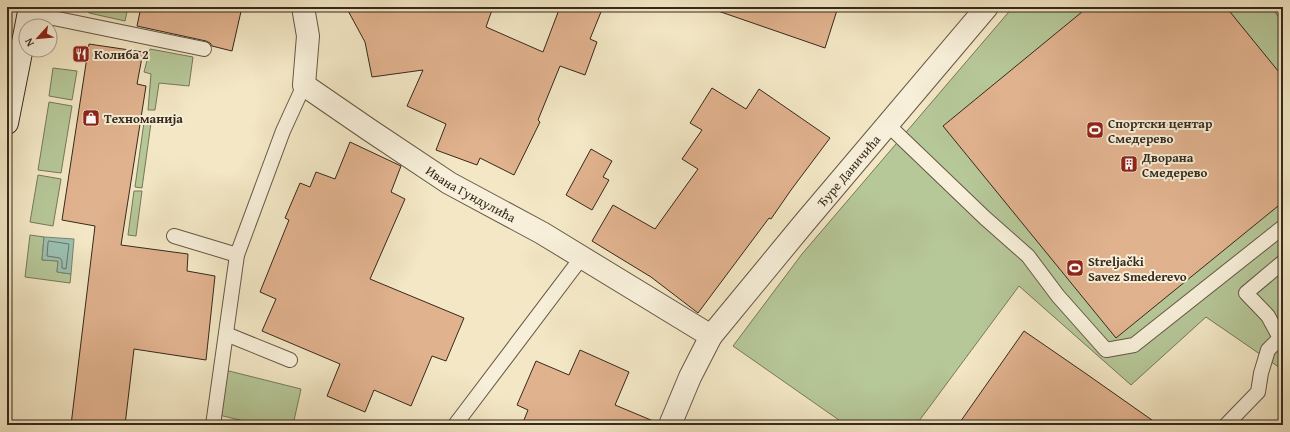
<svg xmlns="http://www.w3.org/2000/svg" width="1290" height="432" viewBox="0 0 1290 432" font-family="'Gentium Book Plus',serif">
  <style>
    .green { fill: #b6c798; stroke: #76785a }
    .water { fill: #9cc0b0; stroke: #738474 }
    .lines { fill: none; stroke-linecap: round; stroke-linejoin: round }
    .shore { stroke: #697466; stroke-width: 1 }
    .building { fill: #e0b28e; stroke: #36291b }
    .service-casing { stroke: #655846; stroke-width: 16 }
    .minor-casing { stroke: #655846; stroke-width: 24 }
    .tertiary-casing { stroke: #655846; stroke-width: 24 }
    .secondary-casing { stroke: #36291b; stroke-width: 24 }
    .service { stroke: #f7efd9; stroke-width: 14 }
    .minor { stroke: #f7efd9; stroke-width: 22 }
    .tertiary { stroke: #f7efd9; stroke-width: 22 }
    .secondary { stroke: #f7efd9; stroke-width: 22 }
    .labels { text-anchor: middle; stroke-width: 4; stroke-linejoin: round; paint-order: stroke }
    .poi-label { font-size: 13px; font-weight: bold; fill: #36291b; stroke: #f7efd9; text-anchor: start }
    .street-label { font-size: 13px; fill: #36291b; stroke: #f7efd9 }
  </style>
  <rect width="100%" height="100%" fill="#f3e7c5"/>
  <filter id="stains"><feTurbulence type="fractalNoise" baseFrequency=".005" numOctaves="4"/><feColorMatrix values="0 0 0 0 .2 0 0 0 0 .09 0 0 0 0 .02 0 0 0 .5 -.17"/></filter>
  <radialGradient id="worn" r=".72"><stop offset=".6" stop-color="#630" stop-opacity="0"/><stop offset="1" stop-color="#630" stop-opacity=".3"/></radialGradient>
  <g class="green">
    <path d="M86 7H128L125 21 89 13Z"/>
    <path d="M1013 7H1283V370L1206 317 1131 385 1019 286 916 425H846L733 346 802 254Z"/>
    <path d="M150 49 193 57 189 86 159 83 155 110H148L151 74 144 72Z"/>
    <path d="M53 68 77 71 72 100 49 96Z"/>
    <path d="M49 102 72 106 61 173 38 170Z"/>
    <path d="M144 122 151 123 142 188 135 187Z"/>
    <path d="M38 175 61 179 53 226 30 222Z"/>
    <path d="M134 191H142L136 236 128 235Z"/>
    <path d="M30 235 44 237 42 260 58 261 57 272 71 274 70 283 25 277Z"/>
    <path d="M225 370 301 389 293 425H261L219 415Z"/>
  </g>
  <path class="water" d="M44 237 74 239 71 274 57 272 58 261 42 260Z"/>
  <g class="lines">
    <path class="shore" d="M49 241 69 244 66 269 62 268V261L60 258 47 256 48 243Z"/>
  </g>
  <g class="building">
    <path d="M141 7H242L232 51 212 46 210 43 206 41 137 26Z"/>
    <path d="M346 7H493L486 27 543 52 560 7H603L590 39 597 42 585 75 560 66 538 120 540 122 514 175 480 158 477 165 436 150 446 124 407 106 423 70 372 77 365 42Z"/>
    <path d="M719 7H838L825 48 718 11Z"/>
    <path d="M1088 7H1226L1283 77V202L1116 338 943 126Z"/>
    <path d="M89 44 143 52 137 84 146 86 121 245 188 254 187 271 215 276 206 360 134 349 125 425H71L95 226 62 220Z"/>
    <path d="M712 88 746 109 759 89 830 138 791 190 771 219 769 218 698 313 651 277 592 241 613 205 655 229 698 169 682 159 702 130 690 123Z"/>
    <path d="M350 142 401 166 391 192 405 199 370 279 464 318 446 361 432 356 411 406 374 390 365 412 327 396 340 364 262 331 276 299 260 292 289 220 285 218 300 183 310 187 316 172 335 179Z"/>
    <path d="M591 149 612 161 603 177 609 180 592 210 566 195Z"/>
    <path d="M1024 331 1085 373 1159 425H958Z"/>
    <path d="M580 350 629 372 615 405 658 423V425H522L528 410 517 405 536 361 569 375Z"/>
  </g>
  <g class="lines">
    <defs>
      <g id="service">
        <path d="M1281 7 1283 10"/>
        <path d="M29 13 204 49"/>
        <path d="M888 125 985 218 1028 256 1058 296 1106 350 1134 345 1283 227"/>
        <path d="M174 236 237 255"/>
        <path d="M226 334 290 360"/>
        <path d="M213 425 237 255 283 131 304 85"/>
        <path d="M455 425 582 257"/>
        <path d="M1226 425 1258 392 1261 373 1268 350 1280 338 1268 316 1246 293 1283 262"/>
      </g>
      <g id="minor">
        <path id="s1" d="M303 7 308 36 304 85 368 129 449 183 542 233 711 336"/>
      </g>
      <g id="tertiary">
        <path id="s2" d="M670 425 690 377 711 336 805 222 987 7"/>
      </g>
      <path id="secondary" d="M7 123 30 7"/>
    </defs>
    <use href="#service" class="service-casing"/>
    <use href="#minor" class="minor-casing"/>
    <use href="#tertiary" class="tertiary-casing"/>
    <use href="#secondary" class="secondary-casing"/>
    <use href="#service" class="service"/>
    <use href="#minor" class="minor"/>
    <use href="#tertiary" class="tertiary"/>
    <use href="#secondary" class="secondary"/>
  </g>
  <defs>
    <symbol id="restaurant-square" viewBox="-11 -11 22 22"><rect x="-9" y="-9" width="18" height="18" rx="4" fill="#8f2418" stroke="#f7efd9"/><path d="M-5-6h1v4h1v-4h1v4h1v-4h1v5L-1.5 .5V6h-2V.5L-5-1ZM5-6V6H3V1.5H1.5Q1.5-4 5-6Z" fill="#fff"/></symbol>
    <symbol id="shop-square" viewBox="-11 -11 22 22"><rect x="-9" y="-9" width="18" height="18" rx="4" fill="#8f2418" stroke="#f7efd9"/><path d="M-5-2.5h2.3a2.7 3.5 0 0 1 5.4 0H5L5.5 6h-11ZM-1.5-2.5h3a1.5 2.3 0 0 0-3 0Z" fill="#fff"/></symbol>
    <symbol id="stadium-square" viewBox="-11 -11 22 22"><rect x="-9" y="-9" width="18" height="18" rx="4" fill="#8f2418" stroke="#f7efd9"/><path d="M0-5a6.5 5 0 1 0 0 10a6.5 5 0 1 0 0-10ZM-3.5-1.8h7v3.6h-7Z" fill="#fff"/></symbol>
    <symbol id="building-square" viewBox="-11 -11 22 22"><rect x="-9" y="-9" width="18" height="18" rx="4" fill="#8f2418" stroke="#f7efd9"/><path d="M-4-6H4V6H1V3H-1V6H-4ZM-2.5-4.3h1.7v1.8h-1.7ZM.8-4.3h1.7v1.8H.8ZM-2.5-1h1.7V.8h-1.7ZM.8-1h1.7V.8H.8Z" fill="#fff"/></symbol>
  </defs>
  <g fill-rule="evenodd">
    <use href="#restaurant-square" x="71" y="44" width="20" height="20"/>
    <use href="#shop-square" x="81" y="108" width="20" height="20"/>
    <use href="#stadium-square" x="1085" y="120" width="20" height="20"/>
    <use href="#building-square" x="1119" y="154" width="20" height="20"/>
    <use href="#stadium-square" x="1065" y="258" width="20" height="20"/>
  </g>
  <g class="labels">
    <g class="poi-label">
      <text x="94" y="59">Колиба 2</text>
      <text x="104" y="123">Техноманија</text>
      <text x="1108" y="128">Спортски центар<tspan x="1108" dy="15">Смедерево</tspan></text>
      <text x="1142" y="162">Дворана<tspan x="1142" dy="15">Смедерево</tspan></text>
      <text x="1088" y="266">Streljački<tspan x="1088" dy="15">Savez Smederevo</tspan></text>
    </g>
    <g class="street-label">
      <text dy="5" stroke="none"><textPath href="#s2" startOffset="313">Ђуре Даничића</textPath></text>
      <text dy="5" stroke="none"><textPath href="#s1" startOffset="278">Ивана Гундулића</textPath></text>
    </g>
  </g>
  <rect width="1290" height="432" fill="none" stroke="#f3e7c5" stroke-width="24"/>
  <rect x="8" y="8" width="1274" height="416" fill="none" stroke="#36291b" stroke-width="2"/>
  <rect x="12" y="12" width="1266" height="408" fill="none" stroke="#36291b"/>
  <g transform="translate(38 38) rotate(243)"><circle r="19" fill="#f7efd9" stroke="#aaa08d"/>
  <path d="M0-3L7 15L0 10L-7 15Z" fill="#8f2418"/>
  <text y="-6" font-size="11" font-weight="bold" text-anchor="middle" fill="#36291b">N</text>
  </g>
  <rect width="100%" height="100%" filter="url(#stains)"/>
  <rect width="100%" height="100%" fill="url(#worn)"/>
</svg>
